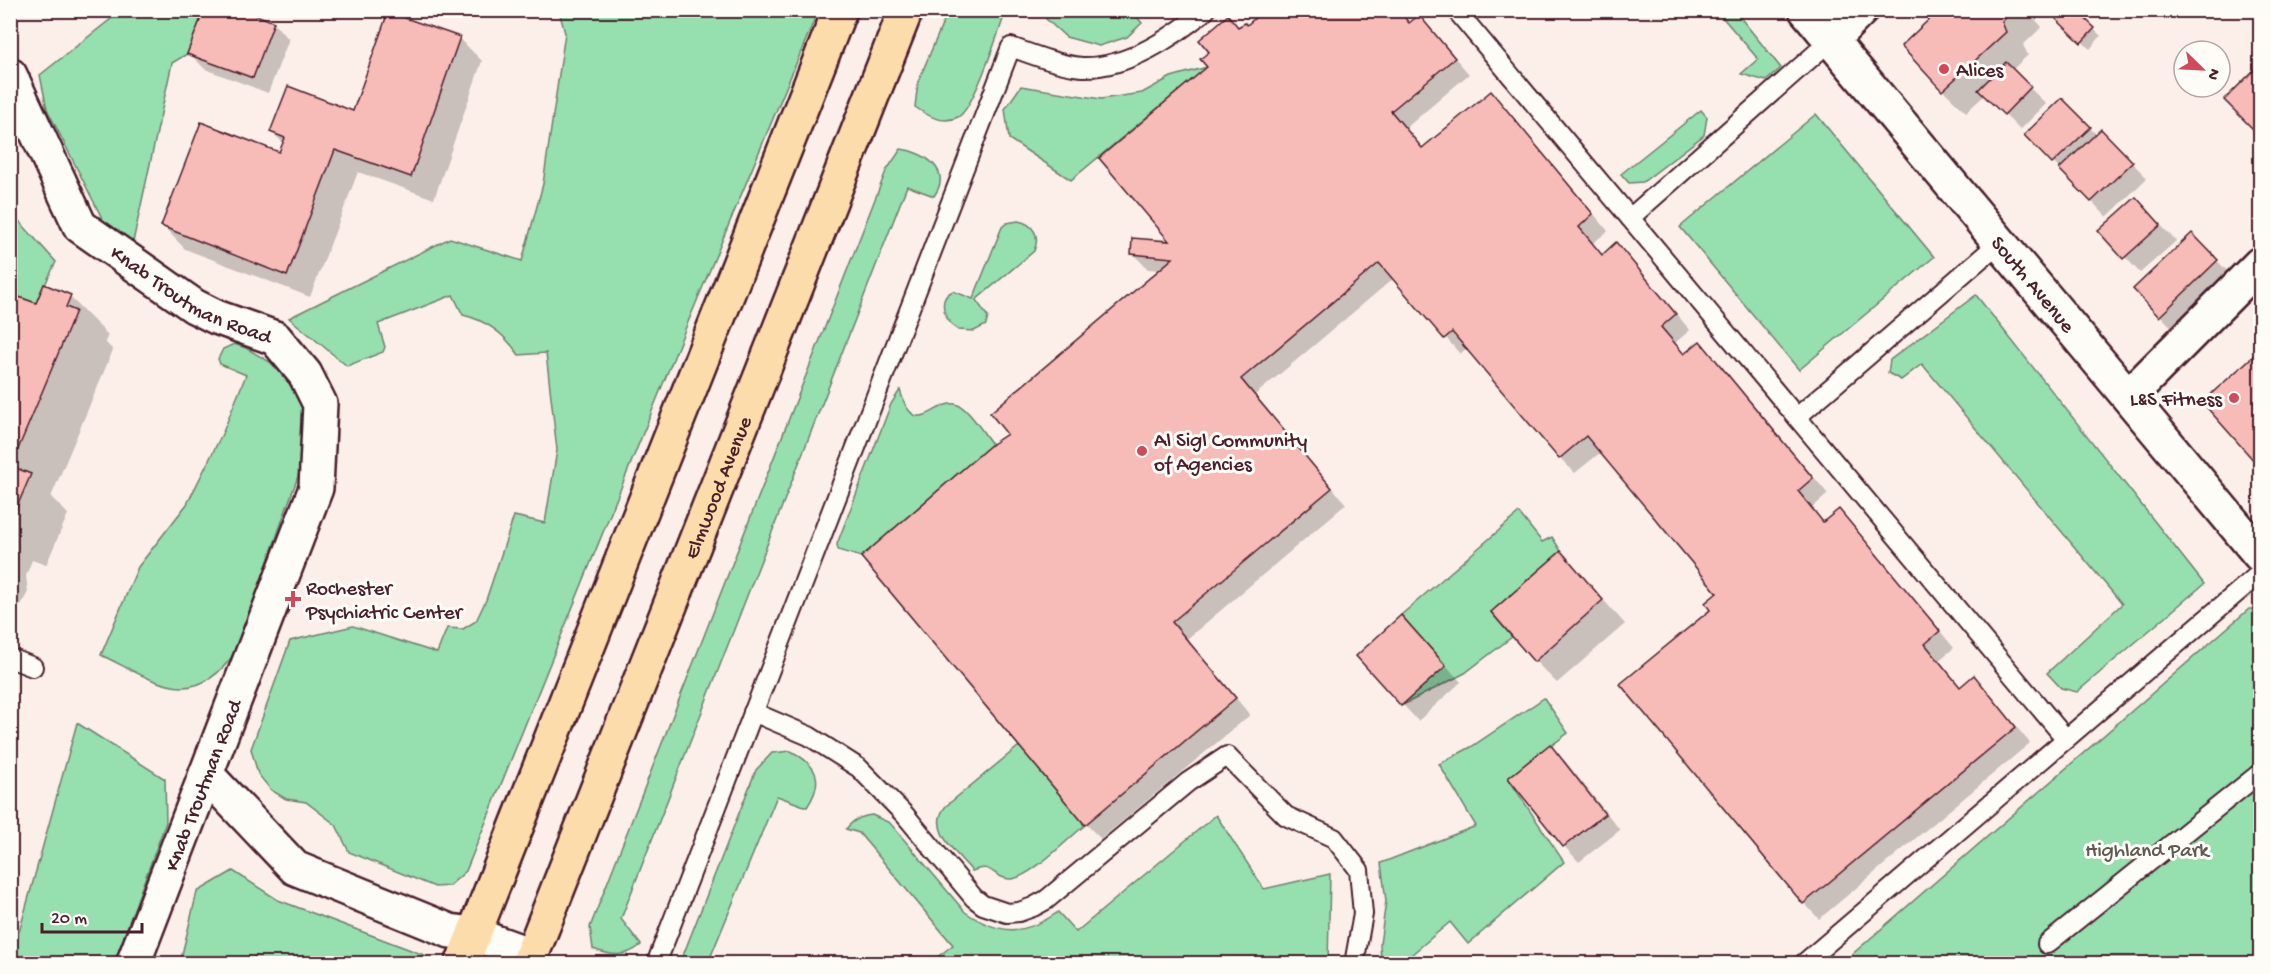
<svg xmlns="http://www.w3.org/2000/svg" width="2271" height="974" viewBox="0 0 2271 974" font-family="'Gochi Hand',sans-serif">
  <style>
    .green { fill: #96dfaf; stroke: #707f6d; stroke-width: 1.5 }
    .shadow { fill: #0003 }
    .building { fill: #f7bbb8; stroke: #4a1f2b; stroke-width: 1.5 }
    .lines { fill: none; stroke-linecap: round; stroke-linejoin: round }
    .service-casing { stroke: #4a1f2b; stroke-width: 22 }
    .minor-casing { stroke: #4a1f2b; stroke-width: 38 }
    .secondary-casing { stroke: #4a1f2b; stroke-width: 38 }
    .primary-casing { stroke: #4a1f2b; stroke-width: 38 }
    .service { stroke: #fdfcf7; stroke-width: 18 }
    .minor { stroke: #fdfcf7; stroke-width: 33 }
    .secondary { stroke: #fdfcf7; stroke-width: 33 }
    .primary { stroke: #fddcac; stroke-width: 33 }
    .poi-dot { fill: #d1495b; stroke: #fdfcf7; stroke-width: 2 }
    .labels { text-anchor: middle; stroke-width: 6; stroke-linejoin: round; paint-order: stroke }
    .poi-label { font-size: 21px; fill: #4a1f2b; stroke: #fdfcf7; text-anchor: start }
    .street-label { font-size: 21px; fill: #4a1f2b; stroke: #fdfcf7 }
    .park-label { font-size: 21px; fill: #615953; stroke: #fdfcf7 }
  </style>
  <rect width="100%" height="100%" fill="#fcefea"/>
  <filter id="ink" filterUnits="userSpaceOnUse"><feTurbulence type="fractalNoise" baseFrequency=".0167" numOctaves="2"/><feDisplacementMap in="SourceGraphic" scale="12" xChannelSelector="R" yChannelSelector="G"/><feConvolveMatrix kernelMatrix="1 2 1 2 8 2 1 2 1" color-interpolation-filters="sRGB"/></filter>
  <g filter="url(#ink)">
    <g class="green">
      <path d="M1131 10 1142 23 1127 37 1099 46 1066 37 1046 19 1047 11Z"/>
      <path d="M121 11H204L187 54 172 63 133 242 106 226 47 109 40 75Z"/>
      <path d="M559 11H818L686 327 466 871 449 886 435 887 349 852 336 825 306 802 286 799 271 790 258 774 251 749 290 641 353 626 437 653 447 628 463 629 476 621 486 600 514 516 545 523 557 450 546 353 519 355C504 334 488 321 463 315L453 295 378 324 385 347 383 352 347 366 289 318 450 238 522 261 543 184 565 33Z"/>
      <path d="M948 11H1006C999 30 974 109 958 117 943 125 928 116 915 107L918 82Z"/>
      <path d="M1717 11H1735L1781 68 1766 81 1741 74 1758 59Z"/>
      <path d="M1207 67 1071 180 1009 139 1005 109 1021 86 1101 99 1142 93 1171 77Z"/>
      <path d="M1701 110 1707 117 1704 135 1643 182 1629 183 1621 174Z"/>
      <path d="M1816 114 1934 257 1799 370 1680 227Z"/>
      <path d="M901 149C924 152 953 170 934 196L907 186 621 919 641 945C625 958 612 956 593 949L590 927 886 171Z"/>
      <path d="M11 212 56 262 36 303 11 294Z"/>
      <path d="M1018 221C1035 224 1040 237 1034 251L976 300 988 317 986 325 974 331 958 330C946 322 935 299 953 291L973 299 1002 227 1007 223Z"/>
      <path d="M1976 295 2204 584 2077 692 2061 688 2047 673 2122 604 1922 364 1901 380 1888 373 1890 360Z"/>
      <path d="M234 344 246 348 270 362 299 390 307 430 303 462 236 651C194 714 154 680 101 655L138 567 187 504 223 432 246 375 220 364 218 359 223 349Z"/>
      <path d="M900 390C915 444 937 396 958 405 969 409 984 434 992 444L861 557 838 550 837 544 891 404Z"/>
      <path d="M1519 513 1542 542 1552 537 1561 551 1491 612 1512 637 1465 673 1401 706 1446 666 1401 615Z"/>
      <path d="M2249 609H2260V963L1841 964Z"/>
      <path d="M1544 698 1568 733 1508 778 1564 862 1468 944 1450 922 1411 955 1417 963 1381 964 1380 944 1386 901 1381 863 1476 826 1439 764 1471 747Z"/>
      <path d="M77 723 165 779 166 822 114 963H11V954H13Z"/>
      <path d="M1019 746 1085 825 1083 824 1084 826C1069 838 1027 881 1009 879 991 877 993 862 972 871 957 853 926 829 946 806Z"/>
      <path d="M791 751C817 765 825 780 807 807L777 796 708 963H680L756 770 772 753Z"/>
      <path d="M872 815 890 823 965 912C999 935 1024 936 1058 912L1076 932 1216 815 1264 889 1330 874 1328 963H941L936 958 953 945 859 833 846 829C854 819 860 817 872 815Z"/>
      <path d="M233 871 278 900 424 955 420 963H180L197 892Z"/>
    </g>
    <g class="shadow">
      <path d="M1267 10H1399L1410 23 1419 17 1469 74 1406 128 1424 149 1491 93 1506 108 1608 231 1593 243 1603 255 1616 244 1690 330 1675 343 1685 355 1700 343 1715 358 1828 494 1812 508 1825 523 1838 511 1854 527 1954 648 1939 660 1961 687 1974 677 2030 743 1819 919 1804 903 1622 684 1712 610 1719 593 1601 452 1575 473 1560 458 1468 347 1460 354 1394 278 1255 395 1346 504 1187 639 1250 715 1101 839 1086 824 1009 434 1161 270 1148 269 1132 253 1172 243 1209 67 1239 28 1247 27Z"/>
      <path d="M1942 10H2027L2042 27 2023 45 2028 55 2012 70 2046 104 2020 130 1985 95 1966 112 1943 90Z"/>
      <path d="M2074 10 2101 36 2090 49 2066 27Z"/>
      <path d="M273 23 289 39 268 93 205 69 189 53Z"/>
      <path d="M459 38 482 61 434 199 358 172 310 297 185 249 163 226 280 154 284 144 272 132 354 113Z"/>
      <path d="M2256 70 2260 74V134L2226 100Z"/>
      <path d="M2062 100 2097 135 2101 131 2147 178 2107 217 2026 135Z"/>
      <path d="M2151 215 2176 241 2140 273 2101 231Z"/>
      <path d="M2192 235 2232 276 2175 331 2160 315Z"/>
      <path d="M12 295 37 305 70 297 108 335 105 342 113 350 51 497 68 514 46 565 32 560 26 576 28 592 21 605 10 603Z"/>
      <path d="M2260 352V465L2204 402Z"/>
      <path d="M1561 553 1625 624 1557 683 1535 661Z"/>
      <path d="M1417 633 1461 682 1418 721 1358 656Z"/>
      <path d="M1550 746 1566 762 1620 830 1579 862 1564 846 1510 778Z"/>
    </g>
    <g class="building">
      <path d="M204 10H243L274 22 253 78 187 54Z"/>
      <path d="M1264 10H1399L1409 23 1419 15 1455 58 1391 111 1422 148 1491 91 1593 214 1579 227 1602 255 1616 242 1676 314 1661 327 1684 354 1700 341 1813 478 1798 491 1823 522 1839 509 1940 631 1925 644 1960 687 1974 675 2016 727 1803 904 1620 684 1710 610 1705 603 1717 593 1586 436 1559 459 1452 332 1444 339 1379 263 1241 379 1332 488 1172 622 1236 698 1085 825 861 557 992 444 1007 434 990 413 1173 258 1131 254 1132 238 1169 241 1099 158 1207 67 1200 59 1209 52 1199 40 1228 15 1238 27 1245 23 1247 25Z"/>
      <path d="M1939 10H2013L2002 22 2006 32 1942 91 1901 46Z"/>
      <path d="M2064 10H2076L2095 28 2081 43 2056 19Z"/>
      <path d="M388 12 460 37 411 177 335 150 287 276 161 226 201 122 279 152 285 138 270 132 288 86 353 111Z"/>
      <path d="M2006 62 2031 87 2004 115 1978 90Z"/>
      <path d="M2256 68 2260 72V136L2224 100Z"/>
      <path d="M2062 98 2091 127 2052 164 2024 135Z"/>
      <path d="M2101 129 2133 162 2091 202 2059 169Z"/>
      <path d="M2136 197 2161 225 2123 259 2098 231Z"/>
      <path d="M2192 233 2218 260 2159 317 2133 289Z"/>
      <path d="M44 284 71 295 66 307 76 311 11 466 31 474 10 523V294L36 303Z"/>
      <path d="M2260 350V457L2255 462 2202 402Z"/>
      <path d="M1561 551 1603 600 1534 662 1491 612Z"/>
      <path d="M1401 615 1446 666 1401 706 1356 656Z"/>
      <path d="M1550 744 1605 814 1563 847 1508 778Z"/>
    </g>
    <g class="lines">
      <defs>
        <g id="service">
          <path d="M1456 10 2066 739"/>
          <path d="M1630 218 1831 40"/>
          <path d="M1797 417 2000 242"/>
          <path d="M10 658 33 667"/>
          <path d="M753 712 809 736 859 768 905 815 974 898 983 905 1007 913 1019 912 1033 907 1046 900 1188 782 1227 756 1286 816 1334 838 1359 870 1363 914 1354 964"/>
          <path d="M2047 944 2260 773"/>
          <path d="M656 964 1011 47C1033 55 1059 65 1082 67 1127 69 1173 37 1206 10"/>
          <path d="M1803 964 2260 573"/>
        </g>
        <g id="minor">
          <path d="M1831 40 1861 10"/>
          <path id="s1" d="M10 75 80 226 194 306 216 317 275 338 305 374 320 404 316 488 133 964"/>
          <path d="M2129 396 2260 264"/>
          <path d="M206 774 295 868 450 931 473 934 531 955"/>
        </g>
        <g id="secondary">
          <path id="s2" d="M1806 10 2260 555"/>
        </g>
        <g id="primary">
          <path d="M462 964 840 10"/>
          <path id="s3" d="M528 964 906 10"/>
        </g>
      </defs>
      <use href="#service" class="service-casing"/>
      <use href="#minor" class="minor-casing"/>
      <use href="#secondary" class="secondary-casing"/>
      <use href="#primary" class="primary-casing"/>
      <use href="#service" class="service"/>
      <use href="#minor" class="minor"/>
      <use href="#secondary" class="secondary"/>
      <use href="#primary" class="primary"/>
    </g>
  </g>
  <g class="poi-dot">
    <circle cx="1944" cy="69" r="6"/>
    <circle cx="2234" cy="398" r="6"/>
    <circle cx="1142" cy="451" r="6"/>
    <path d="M290 590h6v6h6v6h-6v6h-6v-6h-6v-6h6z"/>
  </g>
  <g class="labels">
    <g class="poi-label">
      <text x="1956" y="76">Alices</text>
      <text x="2222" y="405" text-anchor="end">L&amp;S Fitness</text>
      <text x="1154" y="446">Al Sigl Community<tspan x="1154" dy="24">of Agencies</tspan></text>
      <text x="306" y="594">Rochester<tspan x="306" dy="24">Psychiatric Center</tspan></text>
    </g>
    <g class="street-label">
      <text dy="7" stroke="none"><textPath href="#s2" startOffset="356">South Avenue</textPath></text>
      <text dy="7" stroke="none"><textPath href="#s1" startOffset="298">Knab Troutman Road</textPath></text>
      <text dy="7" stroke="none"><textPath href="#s3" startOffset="513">Elmwood Avenue</textPath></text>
      <text transform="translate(202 785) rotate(-69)" y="7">Knab Troutman Road</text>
    </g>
    <g class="park-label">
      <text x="2147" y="856">Highland Park</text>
    </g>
  </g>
  <rect width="2271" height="974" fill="none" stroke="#fdfcf7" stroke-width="36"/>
  <rect x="18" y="18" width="2235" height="938" fill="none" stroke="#4a1f2b" stroke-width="2" filter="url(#ink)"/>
  <g transform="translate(2202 69) rotate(114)"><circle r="28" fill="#fdfcf7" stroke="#b5a4a5" stroke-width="1.5"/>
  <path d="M0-4.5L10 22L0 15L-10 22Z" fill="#d1495b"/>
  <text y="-9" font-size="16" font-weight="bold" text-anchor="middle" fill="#4a1f2b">N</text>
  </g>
  <path d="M42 923v9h100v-9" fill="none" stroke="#4a1f2b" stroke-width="3"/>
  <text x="51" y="923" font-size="18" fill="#4a1f2b" stroke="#fdfcf7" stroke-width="4.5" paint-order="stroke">20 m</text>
</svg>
